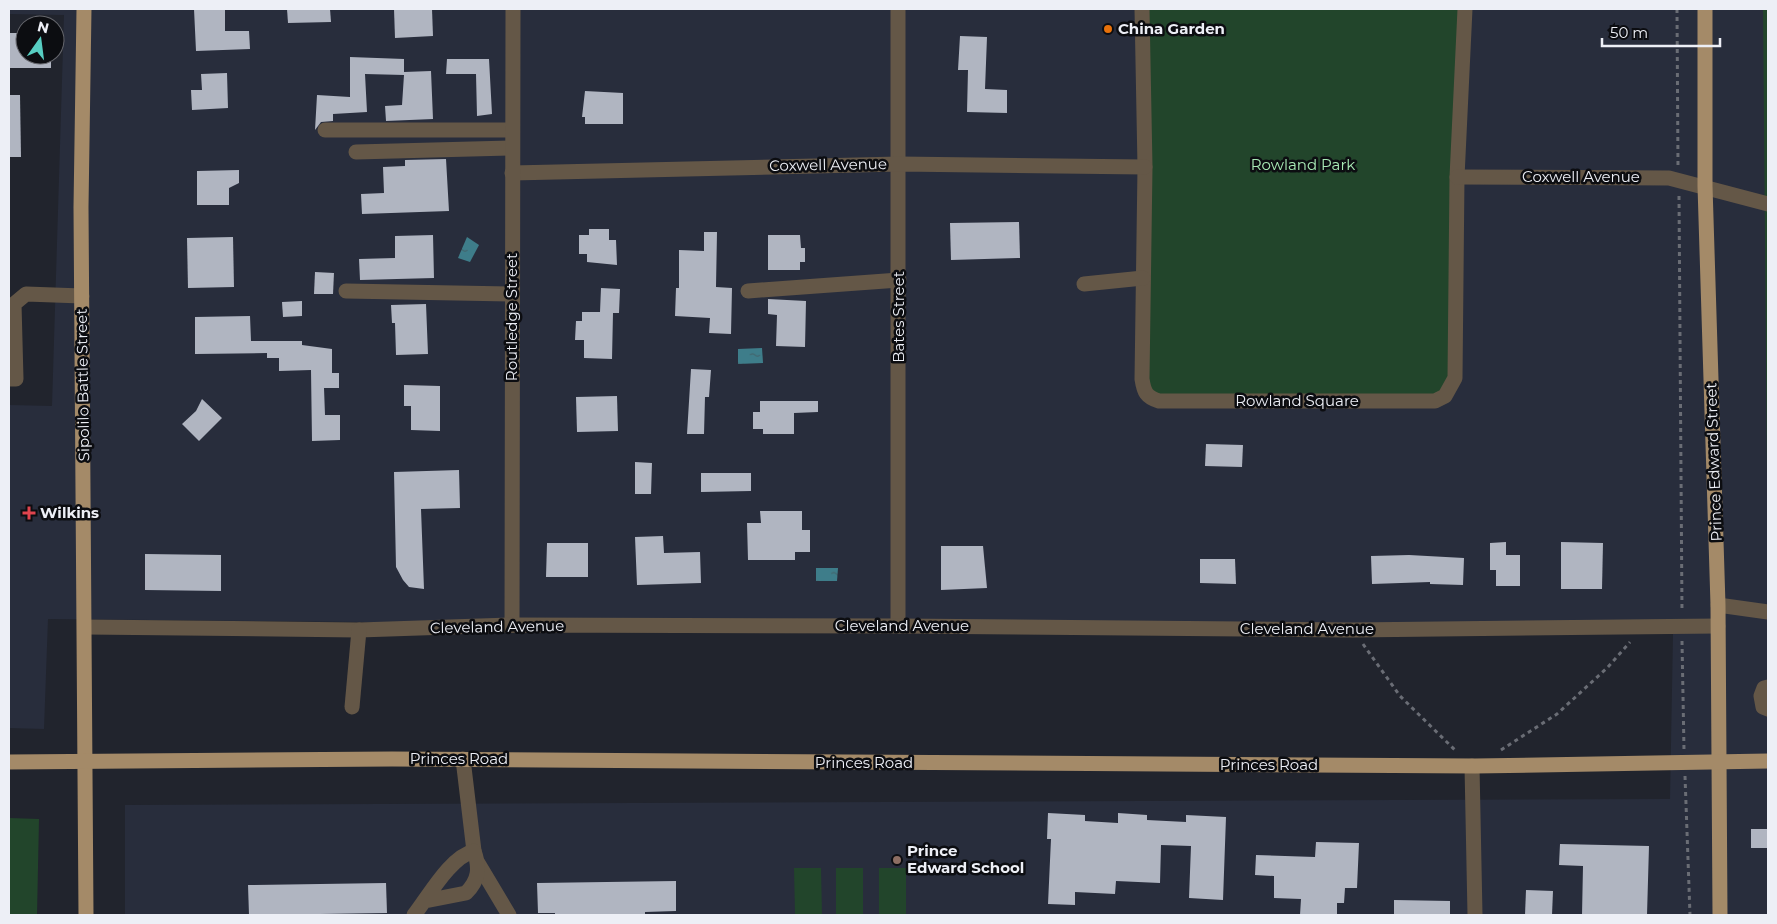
<svg xmlns="http://www.w3.org/2000/svg" width="1777" height="924" viewBox="0 0 1777 924" font-family="Montserrat,sans-serif">
  <style>
    .built { fill: #282d3c }
    .green { fill: #22452b }
    .water { fill: url(#water-ripples) }
    .building { fill: #b0b5c1 }
    .lines { fill: none; stroke-linecap: round; stroke-linejoin: round }
    .path { stroke: #6a6d75; stroke-width: 3; stroke-dasharray: 4 4; stroke-linecap: butt }
    .minor { stroke: #645747; stroke-width: 15 }
    .major { stroke: #a48a68; stroke-width: 15 }
    .food-dot { fill: #e8710a; stroke: #0c0d11; stroke-width: 2 }
    .health-dot { fill: #e0444e; stroke: #0c0d11; stroke-width: 2 }
    .education-dot { fill: #8d6e63; stroke: #0c0d11; stroke-width: 2 }
    .labels { text-anchor: middle; stroke-width: 5; stroke-linejoin: round; paint-order: stroke }
    .poi-label { font-size: 15px; font-weight: bold; fill: #edeff6; stroke: #0c0d11; text-anchor: start }
    .street-label { font-size: 15px; fill: #edeff6; stroke: #0c0d11 }
    .park-label { font-size: 15px; fill: #a9ebb6; stroke: #0c0d11 }
  </style>
  <defs>
    <pattern id="water-ripples" width="26" height="14" patternUnits="userSpaceOnUse" patternTransform="scale(1.25)"><rect width="26" height="14" fill="#3e7d8a"/><path d="M2 4q2-2 4 0t4 0M15 11q2-2 4 0t4 0" fill="none" stroke="#42656d"/></pattern>
  </defs>
  <rect width="100%" height="100%" fill="#21242d"/>
  <path class="built" d="M9 9H1768V915H125V805L1670 799 1673 634 48 619 44 729 9 728V405L52 406 64 15 9 14Z"/>
  <g class="green">
    <path d="M1144 9H1466L1450 397 1147 400Z"/>
    <path d="M1763 9H1768V591Z"/>
    <path d="M9 818 39 819 37 915H9Z"/>
    <path d="M794 868H821L822 915H795Z"/>
    <rect x="836" y="868" width="27" height="47"/>
    <rect x="879" y="868" width="27" height="47"/>
  </g>
  <g class="water">
    <path d="M467 237 479 245 470 262 458 258Z"/>
    <path d="M762 348 763 363 738 364V349Z"/>
    <path d="M816 568H838L837 581H816Z"/>
  </g>
  <g class="building">
    <path d="M194 9H225V31H249L250 49 196 51Z"/>
    <path d="M287 9H330L331 22 288 23Z"/>
    <path d="M394 9H432L433 36 395 38Z"/>
    <path d="M9 33H25V55H51V68H9Z"/>
    <path d="M960 36 987 37 985 89 1007 90V113L967 112 968 70H958Z"/>
    <path d="M350 57 404 59V72L431 71 433 119 386 121 385 106 402 105 404 75 365 74 367 112 333 114V121L321 122 315 130 317 95 350 97Z"/>
    <path d="M447 59H489L492 114 477 116 476 74H446Z"/>
    <path d="M227 73 228 108 192 110 191 90H202L201 74Z"/>
    <path d="M585 91 623 93V124H585V117H582Z"/>
    <path d="M9 95H20L21 157H9Z"/>
    <path d="M446 159 449 211 362 214 361 194 384 193 383 167 405 166V160Z"/>
    <path d="M239 170V183L229 188V205H197V171Z"/>
    <path d="M1019 222 1020 258 951 260 950 223Z"/>
    <path d="M589 229H609V240H616L617 265 587 262V254H579V235H589Z"/>
    <path d="M704 232H717L716 287 732 288 731 334 709 333 710 318 675 316 676 288H679V250L704 251Z"/>
    <path d="M433 235 434 278 360 280 359 259 395 258V236Z"/>
    <path d="M768 235H800L801 248H805V262H800V270H768Z"/>
    <path d="M233 237 234 287 188 288 187 238Z"/>
    <path d="M315 272 334 273 333 294H314Z"/>
    <path d="M601 288 620 289 619 313H613L612 359 584 358V340H575L576 321H582V312H600Z"/>
    <path d="M768 299 806 301 805 347 776 346 777 315 768 314Z"/>
    <path d="M302 301V316L283 317 282 302Z"/>
    <path d="M426 304 428 354 396 355 395 323H392L391 305Z"/>
    <path d="M250 316 251 341H302V345L332 349V373H339V388H324L325 415H340V440L312 441 311 370 279 371V358H267V353L195 354V317Z"/>
    <path d="M691 369 711 370 709 397H705L704 434H687Z"/>
    <path d="M404 385 440 386V431L411 430V406H404Z"/>
    <path d="M617 396 618 431 577 432 576 397Z"/>
    <path d="M202 399 222 418 199 441 182 424 196 411Z"/>
    <path d="M760 401H818V412L794 413V434H763V429H753V412H760Z"/>
    <path d="M1206 444 1243 445 1242 467 1205 466Z"/>
    <path d="M635 462 652 463 651 494H635Z"/>
    <path d="M459 470 460 508 421 509 424 589 409 587 403 580 396 567 394 472Z"/>
    <path d="M701 473H751V491L701 492Z"/>
    <path d="M760 511H802V530H810V552H795V560H748L747 523H761Z"/>
    <path d="M663 536 664 553 700 552 701 583 637 585 635 537Z"/>
    <path d="M1506 542V555H1520V586H1496V570H1490V543Z"/>
    <path d="M1561 542 1603 543 1602 589H1561Z"/>
    <path d="M547 543H588V577H546Z"/>
    <path d="M941 546H983L987 588 941 590Z"/>
    <path d="M145 554 221 555V591L145 590Z"/>
    <path d="M1371 556 1409 555 1464 558 1463 585 1430 584V582L1372 584Z"/>
    <path d="M1200 559H1235L1236 584 1200 583Z"/>
    <path d="M1048 813 1085 815V821L1118 823V813L1147 815V820L1186 822V815L1226 817 1223 900 1189 898 1191 846 1161 845 1160 883 1116 881 1115 894 1075 892V905L1048 904 1051 839H1047Z"/>
    <rect x="1751" y="829" width="17" height="19"/>
    <path d="M1316 842 1359 843 1357 888H1345L1344 903H1337V915H1300L1301 899 1274 898V876L1255 875 1256 855 1315 857Z"/>
    <path d="M1560 844 1649 846 1647 915H1582L1583 866 1559 865Z"/>
    <path d="M676 881V911L645 912V915H555V913H538L537 883Z"/>
    <path d="M386 883 387 913 249 915 248 885Z"/>
    <path d="M1526 890 1553 891 1552 915H1525Z"/>
    <path d="M1394 900 1450 901V915H1394Z"/>
  </g>
  <g class="lines">
    <g class="path">
      <path d="M1677 9 1678 167"/>
      <path d="M1679 196 1682 612"/>
      <path d="M1682 641 1684 750"/>
      <path d="M1363 644 1400 696 1457 752"/>
      <path d="M1501 750 1557 714 1607 668 1630 642"/>
      <path d="M1685 776 1690 915"/>
    </g>
    <g class="minor">
      <path d="M898 9V626"/>
      <path d="M1142 9 1145 167 1142 379C1144 392 1146 397 1159 401H1435L1445 396 1455 378 1457 177 1465 9"/>
      <path d="M325 130H512"/>
      <path d="M356 152 511 148"/>
      <path d="M512 173 899 164 1145 167"/>
      <path d="M1457 177 1669 178 1768 204"/>
      <path d="M1084 284 1143 278"/>
      <path d="M346 291 512 294"/>
      <path d="M748 291 899 280"/>
      <path d="M9 379H16L14 304 26 294 82 296"/>
      <path d="M1718 605 1768 612"/>
      <path d="M512 625 513 9"/>
      <path d="M86 627 359 630 512 625 898 626 1352 630 1718 626"/>
      <path d="M1768 687 1764 688 1761 696 1763 707 1768 709"/>
      <path d="M352 707 359 630"/>
      <path d="M463 759 474 851"/>
      <path d="M1472 766 1475 915"/>
      <path d="M478 863 509 915"/>
      <path d="M414 915C429 896 450 857 474 851 480 868 479 880 466 893L425 901"/>
    </g>
    <g class="major">
      <path d="M84 9 81 207 86 915"/>
      <path d="M1705 9V186L1718 605 1720 915"/>
      <path d="M9 762 392 759 1475 766 1768 761"/>
    </g>
  </g>
  <circle class="food-dot" cx="1108" cy="29" r="5"/>
  <path class="health-dot" d="M26.5 505.5h5v5h5v5h-5v5h-5v-5h-5v-5h5z"/>
  <circle class="education-dot" cx="897" cy="860" r="5"/>
  <g class="labels">
    <g class="poi-label">
      <text x="1118" y="34">China Garden</text>
      <text x="40" y="518">Wilkins</text>
      <text x="907" y="856">Prince<tspan x="907" dy="17">Edward School</tspan></text>
    </g>
    <g class="street-label">
      <text transform="translate(828 165) rotate(-1)" y="5">Coxwell Avenue</text>
      <text x="1581" y="182">Coxwell Avenue</text>
      <text transform="translate(512 317) rotate(-90)" y="5">Routledge Street</text>
      <text transform="translate(899 317) rotate(-90)" y="5">Bates Street</text>
      <text transform="translate(83 385) rotate(-91)" y="5">Sipolilo Battle Street</text>
      <text x="1297" y="406">Rowland Square</text>
      <text transform="translate(1714 462) rotate(-92)" y="5">Prince Edward Street</text>
      <text x="902" y="631">Cleveland Avenue</text>
      <text transform="translate(497 627) rotate(-1)" y="5">Cleveland Avenue</text>
      <text x="1307" y="634">Cleveland Avenue</text>
      <text x="459" y="764">Princes Road</text>
      <text x="864" y="768">Princes Road</text>
      <text x="1269" y="770">Princes Road</text>
    </g>
    <g class="park-label">
      <text x="1303" y="170">Rowland Park</text>
    </g>
  </g>
  <rect width="1777" height="924" fill="none" stroke="#edeff6" stroke-width="20"/>
  <g transform="translate(40 40) rotate(14)"><circle r="24" fill="#0c0d11" stroke="#66676d"/>
  <path d="M0-4L9 19L0 12L-9 19Z" fill="#57cec2"/>
  <text y="-8" font-size="14" font-weight="bold" text-anchor="middle" fill="#edeff6">N</text>
  </g>
  <path d="M1602 38v8h118v-8" fill="none" stroke="#edeff6" stroke-width="2.5"/>
  <text x="1610" y="38" font-size="15" fill="#edeff6" stroke="#0c0d11" stroke-width="4" paint-order="stroke">50 m</text>
</svg>
